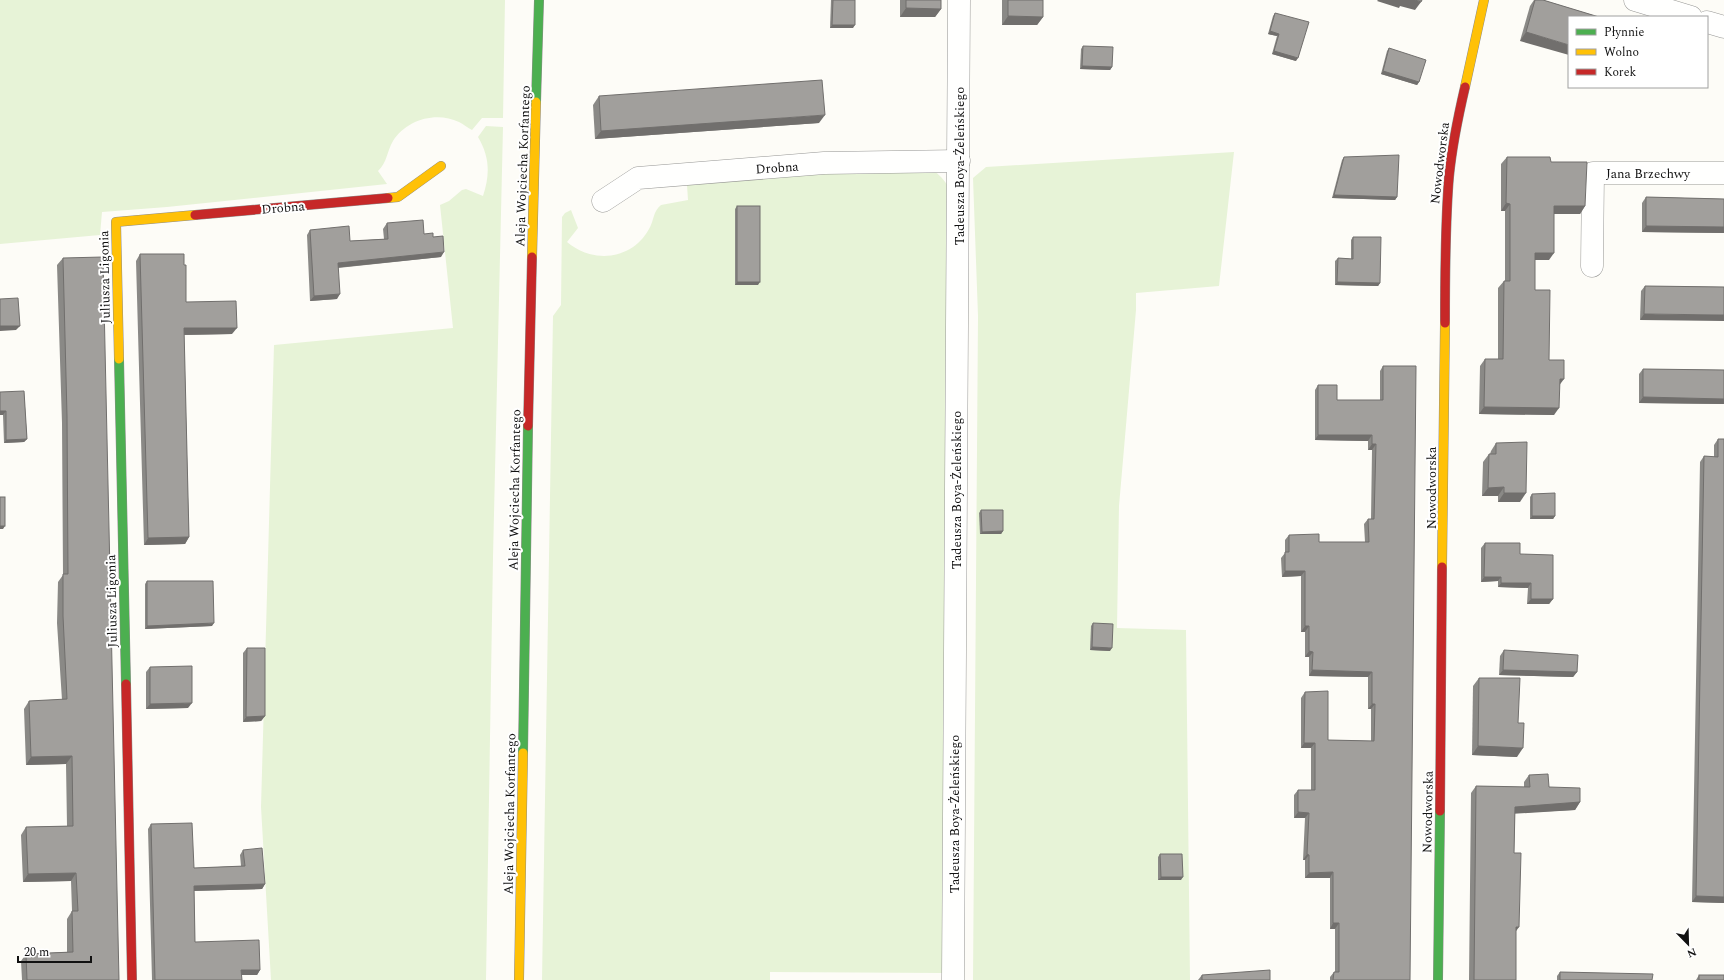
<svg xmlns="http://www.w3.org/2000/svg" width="1724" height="980" viewBox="0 0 1724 980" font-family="Spectral,serif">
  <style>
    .green { fill: #e7f3d7 }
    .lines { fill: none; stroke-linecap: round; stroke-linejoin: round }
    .street-casing { stroke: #979795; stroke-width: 23 }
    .fast-casing { stroke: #8e8d8b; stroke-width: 10 }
    .slow-casing { stroke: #8e8d8b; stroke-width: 10 }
    .jam-casing { stroke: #8e8d8b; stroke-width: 10 }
    .street { stroke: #fffffe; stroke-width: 22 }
    .fast { stroke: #4caf50; stroke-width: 9 }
    .slow { stroke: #ffc107; stroke-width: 9 }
    .jam { stroke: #c62828; stroke-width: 9 }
    .wall { fill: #8a8986 }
    .shaded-wall { fill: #716f6d }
    .building { fill: #a19f9c; stroke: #716f6d }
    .labels { text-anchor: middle; stroke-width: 4; stroke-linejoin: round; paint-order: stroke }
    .street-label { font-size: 13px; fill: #111; stroke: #fff }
  </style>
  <rect width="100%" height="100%" fill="#fdfcf7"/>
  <g class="green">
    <path d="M0 0H505L503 118H482L472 130C468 128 463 124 459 122 436 111 406 120 393 141 387 151 387 163 378 171L387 184 167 207 102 212 100 235 0 244Z"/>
    <path d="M486 126 503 127 493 557 486 980H271L261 807 274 345 453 328 440 205 449 201 462 190 466 189 483 196C490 175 490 157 478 137Z"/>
    <path d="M1234 152 1219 286 1136 293V310L1119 506 1117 628 1186 630 1190 980H973L978 316 973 178 986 167Z"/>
    <path d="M907 167C928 167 936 168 948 186L942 973 770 972V980H542L553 316 561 305 562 217 565 213 571 210 578 228 567 242C593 264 632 260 649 229 654 221 653 211 661 205L688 200 687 185Z"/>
  </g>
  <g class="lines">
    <defs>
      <g id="street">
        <path d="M1635 0 1691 17"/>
        <path d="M1707 22 1724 27"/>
        <path d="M603 201 638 178 824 163 959 161"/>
        <path d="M1592 266 1593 173H1724"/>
        <path d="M953 980 959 0"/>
      </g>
      <g id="fast">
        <path d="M536 102 539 0"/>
        <path d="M119 359 126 684"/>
        <path d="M523 753 528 426"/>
        <path d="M1438 980 1440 811"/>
      </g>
      <g id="slow">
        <path d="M1465 87 1484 0"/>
        <path d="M388 198 398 197 441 166"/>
        <path d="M532 257 536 102"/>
        <path d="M119 359 116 222 195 215"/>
        <path d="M1442 567 1445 323"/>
        <path d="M519 980 523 753"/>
      </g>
      <g id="jam">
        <path d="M195 215 388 198"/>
        <path d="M1445 323C1445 274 1445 225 1449 177 1452 146 1458 117 1465 87"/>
        <path d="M528 426 532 257"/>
        <path d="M126 684 132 980"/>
        <path d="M1440 811 1442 567"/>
      </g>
    </defs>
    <use href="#street" class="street-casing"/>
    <use href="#fast" class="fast-casing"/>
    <use href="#slow" class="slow-casing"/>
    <use href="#jam" class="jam-casing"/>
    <use href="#street" class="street"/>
    <use href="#fast" class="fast"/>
    <use href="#slow" class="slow"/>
    <use href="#jam" class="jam"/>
  </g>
  <g class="wall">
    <path d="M831 0H855L853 28H830Z"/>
    <path d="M900 0H941V9L935 17H900Z"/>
    <path d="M1002 0H1043V17L1037 25H1002Z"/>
    <path d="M1534 0H1543L1599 17 1520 41 1530 6Z"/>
    <path d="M1275 13 1296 61 1272 54 1277 36 1268 34 1273 16Z"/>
    <path d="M1083 46 1112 67 1110 70 1080 69 1081 49Z"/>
    <path d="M1389 48 1419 82 1417 85 1381 74 1387 51Z"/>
    <path d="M599 96 819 123 595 139 593 105Z"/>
    <path d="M1344 157 1397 197 1395 200 1332 198 1342 160Z"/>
    <path d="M1507 157 1551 162 1585 206 1580 214H1554L1549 260H1535V290L1549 360 1560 384 1554 415 1479 414 1480 366 1485 359H1498V288L1504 281H1505V211H1501V164Z"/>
    <path d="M1646 197 1724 199V233L1642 232V203Z"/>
    <path d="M737 206 758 285H735V209Z"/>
    <path d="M387 223 433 237 441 257 338 268 337 299 310 301 307 235 310 230 350 241 384 239 383 229Z"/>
    <path d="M1353 237 1380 283 1378 286 1335 285V261L1338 258 1351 259V240Z"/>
    <path d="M140 254 186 302 232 334 184 335 189 537 185 544 144 545 136 261Z"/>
    <path d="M63 258 119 980H22L21 961 26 954 67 952V919L72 911 71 881 23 882 21 835 26 827 67 826 66 764 26 765 24 709 29 701 62 700 57 623 58 582 63 575 62 423 57 265Z"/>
    <path d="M1645 286 1724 287 1640 320 1641 291Z"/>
    <path d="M1383 366 1410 980H1330V977L1334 972H1335V929H1330V878H1305V860H1303L1305 818H1294V795L1298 790H1311V748H1301V698L1305 692 1328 740 1371 741V709H1368V677L1309 676V657H1305V632H1301V576L1282 577 1281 558 1285 553V540L1289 535 1319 542H1365L1364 524 1368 519H1371L1372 450H1368V441L1315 440V390L1318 385 1337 400H1380V371Z"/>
    <path d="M1643 369 1724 370V404L1639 403V374Z"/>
    <path d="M24 391 27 439 24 442 4 443 3 415H0Z"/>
    <path d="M1718 439H1724V903L1692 902 1700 462 1704 456 1714 457V445Z"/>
    <path d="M1496 443 1520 502H1498V496H1482L1483 462 1489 454H1490L1491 451Z"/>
    <path d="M1532 494 1555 516 1553 519H1530V497Z"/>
    <path d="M981 510 1003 531 1001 534H980L979 513Z"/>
    <path d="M1485 543 1520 554 1553 599 1549 604H1527L1528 588 1498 587V581L1481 582V548Z"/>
    <path d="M147 581 212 626 145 629V584Z"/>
    <path d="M1093 623 1110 651 1090 650 1091 626Z"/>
    <path d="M247 648 265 716 261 721 243 722V653Z"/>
    <path d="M1504 650 1577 672 1573 677 1499 675 1500 656Z"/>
    <path d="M150 667 188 708 146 709V672Z"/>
    <path d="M1479 678 1517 757 1472 755 1473 686Z"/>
    <path d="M1529 775 1549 787 1580 802 1575 810 1515 813 1514 853 1516 932V980H1469L1471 793 1476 786 1524 787V782Z"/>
    <path d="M151 824 194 868 241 866 240 855 243 850 265 884 262 889 194 891 195 942 260 970 257 975H241L242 980H152L148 829Z"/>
    <path d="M1160 854 1181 880H1158V857Z"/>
    <path d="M1560 972 1652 980H1557V976Z"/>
    <path d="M1202 975 1270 980H1198Z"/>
    <path d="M1699 975 1724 980H1696Z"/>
  </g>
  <g class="shaded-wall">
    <path d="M1378 0H1415L1421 2 1415 10 1400 6 1399 8 1377 1Z"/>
    <path d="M906 8 941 9 935 17H900Z"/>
    <path d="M1008 16 1043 17 1037 25H1002Z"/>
    <path d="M832 25H855L853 28H830Z"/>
    <path d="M1270 31 1279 34 1277 36 1268 34Z"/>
    <path d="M1526 32 1569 45V55L1520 41Z"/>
    <path d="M1274 51 1298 58 1296 61 1272 54Z"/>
    <path d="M1082 66 1112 67 1110 70 1080 69Z"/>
    <path d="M1383 71 1419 82 1417 85 1381 74Z"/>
    <path d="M825 115 819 123 595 139 601 131Z"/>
    <path d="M1334 195 1397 197 1395 200 1332 198Z"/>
    <path d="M1506 203 1510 204 1505 211H1501Z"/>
    <path d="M1554 206H1585L1580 214H1549Z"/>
    <path d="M1646 226 1724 227V233L1642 232Z"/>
    <path d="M444 252 441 257 334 268 338 263Z"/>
    <path d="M1535 253H1554L1549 260H1530Z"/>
    <path d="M737 282H760L758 285H735Z"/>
    <path d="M1337 282 1380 283 1378 286 1335 285Z"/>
    <path d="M340 294 337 299 310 301 314 296Z"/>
    <path d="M1644 314 1724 315V321L1640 320Z"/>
    <path d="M0 326H20L16 330 0 331Z"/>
    <path d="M184 328H237L232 334 179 335Z"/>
    <path d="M1560 379H1564L1558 387Z"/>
    <path d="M1643 397 1724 399V404L1639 403Z"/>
    <path d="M1484 407 1559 408 1554 415 1479 414Z"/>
    <path d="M0 411H6L3 415H0Z"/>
    <path d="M1318 435H1372L1368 441 1315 440Z"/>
    <path d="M27 439 24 442 4 443 6 440Z"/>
    <path d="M1372 444H1376L1372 450H1368Z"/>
    <path d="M1504 487 1498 496H1482L1488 488Z"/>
    <path d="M1504 493H1526L1520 502H1498Z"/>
    <path d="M1532 516H1555L1553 519H1530Z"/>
    <path d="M0 526H5L3 529H0Z"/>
    <path d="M1003 531 1001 534H980L982 532Z"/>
    <path d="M189 537 185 544 144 545 148 538Z"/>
    <path d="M1285 571H1305L1301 576 1282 577Z"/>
    <path d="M1484 577H1501L1498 581 1481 582Z"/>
    <path d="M1501 583H1531L1528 588 1498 587Z"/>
    <path d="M1531 599H1553L1549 604H1527Z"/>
    <path d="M214 623 212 626 145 629 147 626Z"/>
    <path d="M1305 626H1309L1305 632H1301Z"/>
    <path d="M1092 647 1112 648 1110 651 1090 650Z"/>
    <path d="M1309 651 1313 652 1309 657H1305Z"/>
    <path d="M1312 670 1372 672 1368 677 1309 676Z"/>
    <path d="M1503 670 1577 672 1573 677 1499 675Z"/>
    <path d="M192 703 188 708 146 709 150 704Z"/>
    <path d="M1372 704H1375L1371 709H1368Z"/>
    <path d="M265 716 261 721 243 722 246 717Z"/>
    <path d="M1304 743H1315L1311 748H1301Z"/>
    <path d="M1478 746 1523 748 1517 757 1472 755Z"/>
    <path d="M72 756 66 764 26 765 31 757Z"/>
    <path d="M1580 802 1575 810 1510 814 1515 807Z"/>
    <path d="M1298 812 1309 813 1305 818H1294Z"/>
    <path d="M1307 854 1309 855 1305 860H1303Z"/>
    <path d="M1333 872 1330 878H1305L1309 873Z"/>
    <path d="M76 873 71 881 23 882 28 874Z"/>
    <path d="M1161 877H1183L1181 880H1158Z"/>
    <path d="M265 884 262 889 190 891 194 886Z"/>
    <path d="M1696 896 1724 897V903L1692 902Z"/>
    <path d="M1333 923H1339L1335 929H1330Z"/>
    <path d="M1516 927H1519L1514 934Z"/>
    <path d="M241 970H260L257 975H238Z"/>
  </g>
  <g class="building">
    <path d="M833 0H855V25H832Z"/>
    <path d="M906 0H941V9L906 8Z"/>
    <path d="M1008 0H1043V17L1008 16Z"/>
    <path d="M1415 0H1422L1421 2Z"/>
    <path d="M1535 0H1543L1599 17H1569V45L1526 32Z"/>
    <path d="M1275 13 1309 22 1298 58 1274 51 1279 34 1270 31Z"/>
    <path d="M1083 46 1113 47 1112 67 1082 66Z"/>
    <path d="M1389 48 1426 60 1419 82 1383 71Z"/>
    <path d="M822 80 825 115 601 131 599 96Z"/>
    <path d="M1399 155 1397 197 1334 195 1344 157Z"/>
    <path d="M1507 157H1550L1551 162H1587L1585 206H1554V253H1535V290H1550L1549 360H1564V379H1560L1559 408 1484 407 1485 359H1503L1504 281H1510V204L1506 203Z"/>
    <path d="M1646 197 1724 199V227L1646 226Z"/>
    <rect x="737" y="206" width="23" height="76"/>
    <path d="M423 220 424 234 433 233V237L443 236 444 252 338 263 340 294 314 296 310 230 349 226 350 241 388 239 387 223Z"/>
    <path d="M1353 237H1381L1380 283 1337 282 1338 258 1353 259Z"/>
    <path d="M140 254H184V265H186V302L236 301 237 328H184L189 537 148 538Z"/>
    <path d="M103 257 119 980H27L26 954 73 952 72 911H78L76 873 28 874 26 827 73 826 72 756 31 757 29 701 67 699 63 616V574H68L67 416 63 258Z"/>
    <path d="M1645 286 1724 287V315L1644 314Z"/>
    <path d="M18 298 20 326H0V299Z"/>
    <path d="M1383 366H1416L1410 980H1333L1334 972H1339V923H1333V872L1309 873V855L1307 854 1309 813 1298 812V790H1315V743H1304L1305 692 1328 691V740L1374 741 1375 704H1372V672L1312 670 1313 652 1309 651V626H1305V571H1285V552H1289V535L1319 534V542H1369L1368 519H1374L1376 444H1372V435H1318V385H1337V400H1383Z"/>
    <path d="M1643 369 1724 370V399L1643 397Z"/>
    <path d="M24 391 27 439 6 440V411H0V392Z"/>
    <path d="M1718 439H1724V897L1696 896 1704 456 1718 457Z"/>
    <path d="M1527 442 1526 493H1504V487L1488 488 1489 454H1496V443Z"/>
    <path d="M1555 493V516H1532V494Z"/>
    <rect x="0" y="497" width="5" height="29"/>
    <path d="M981 510H1003V531L982 532Z"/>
    <path d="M1485 543H1520V554L1553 555V599H1531V583H1501V577H1484Z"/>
    <path d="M147 581H213L214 623 147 626Z"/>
    <path d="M1093 623 1113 624 1112 648 1092 647Z"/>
    <path d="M247 648H265V716L246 717Z"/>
    <path d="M1504 650 1578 655 1577 672 1503 670Z"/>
    <path d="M192 666V703L150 704V667Z"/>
    <path d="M1479 678H1520L1518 723H1524L1523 748 1478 746Z"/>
    <path d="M1548 774 1549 787 1580 788V802L1515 807 1514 853H1521L1519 927H1516V980H1474L1476 786 1530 787 1529 775Z"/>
    <path d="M192 823 194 868 245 866 243 850 262 848 265 884 194 886 195 942 259 940 260 970H241L242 980H155L151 824Z"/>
    <path d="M1160 854H1182L1183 877H1161Z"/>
    <path d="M1270 970V980H1202V975Z"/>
    <path d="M1560 972 1653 974 1652 980H1560Z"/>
    <rect x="1699" y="975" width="25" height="5"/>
  </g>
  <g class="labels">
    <g class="street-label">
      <text transform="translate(1439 163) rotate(-83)" y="5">Nowodworska</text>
      <text transform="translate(522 166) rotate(-88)" y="5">Aleja Wojciecha Korfantego</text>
      <text transform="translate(959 166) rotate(-90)" y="5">Tadeusza Boya-Żeleńskiego</text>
      <text transform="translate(777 167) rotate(-4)" y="5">Drobna</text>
      <text x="1648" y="178">Jana Brzechwy</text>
      <text transform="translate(283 207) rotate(-5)" y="5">Drobna</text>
      <text transform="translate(104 277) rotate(-91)" y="5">Juliusza Ligonia</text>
      <text transform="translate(1431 488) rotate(-90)" y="5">Nowodworska</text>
      <text transform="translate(514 490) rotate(-89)" y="5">Aleja Wojciecha Korfantego</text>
      <text transform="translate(956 490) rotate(-90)" y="5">Tadeusza Boya-Żeleńskiego</text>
      <text transform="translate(111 601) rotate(-91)" y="5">Juliusza Ligonia</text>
      <text transform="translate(1427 812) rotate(-89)" y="5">Nowodworska</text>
      <text transform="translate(509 814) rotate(-89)" y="5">Aleja Wojciecha Korfantego</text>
      <text transform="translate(954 814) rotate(-90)" y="5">Tadeusza Boya-Żeleńskiego</text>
    </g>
  </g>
  <rect x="1568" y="16" width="140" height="72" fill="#ffffff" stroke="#a0a0a0"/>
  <rect x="1576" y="29" width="20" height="6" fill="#4caf50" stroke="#a0a0a0"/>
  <text x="1604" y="36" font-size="12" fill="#111111">Płynnie</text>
  <rect x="1576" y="49" width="20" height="6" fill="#ffc107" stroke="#a0a0a0"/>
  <text x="1604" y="56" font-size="12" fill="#111111">Wolno</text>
  <rect x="1576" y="69" width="20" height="6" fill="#c62828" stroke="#a0a0a0"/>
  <text x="1604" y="76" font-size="12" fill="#111111">Korek</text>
  <g transform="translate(1688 944) rotate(157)" stroke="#ffffff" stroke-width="3" paint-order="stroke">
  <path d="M0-3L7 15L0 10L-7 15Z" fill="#111111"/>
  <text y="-6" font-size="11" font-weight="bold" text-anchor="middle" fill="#111111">N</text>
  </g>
  <path d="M18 956v6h73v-6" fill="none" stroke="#111111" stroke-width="2"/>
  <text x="24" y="956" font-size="12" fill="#111111" stroke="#ffffff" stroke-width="3" paint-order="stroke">20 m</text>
</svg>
